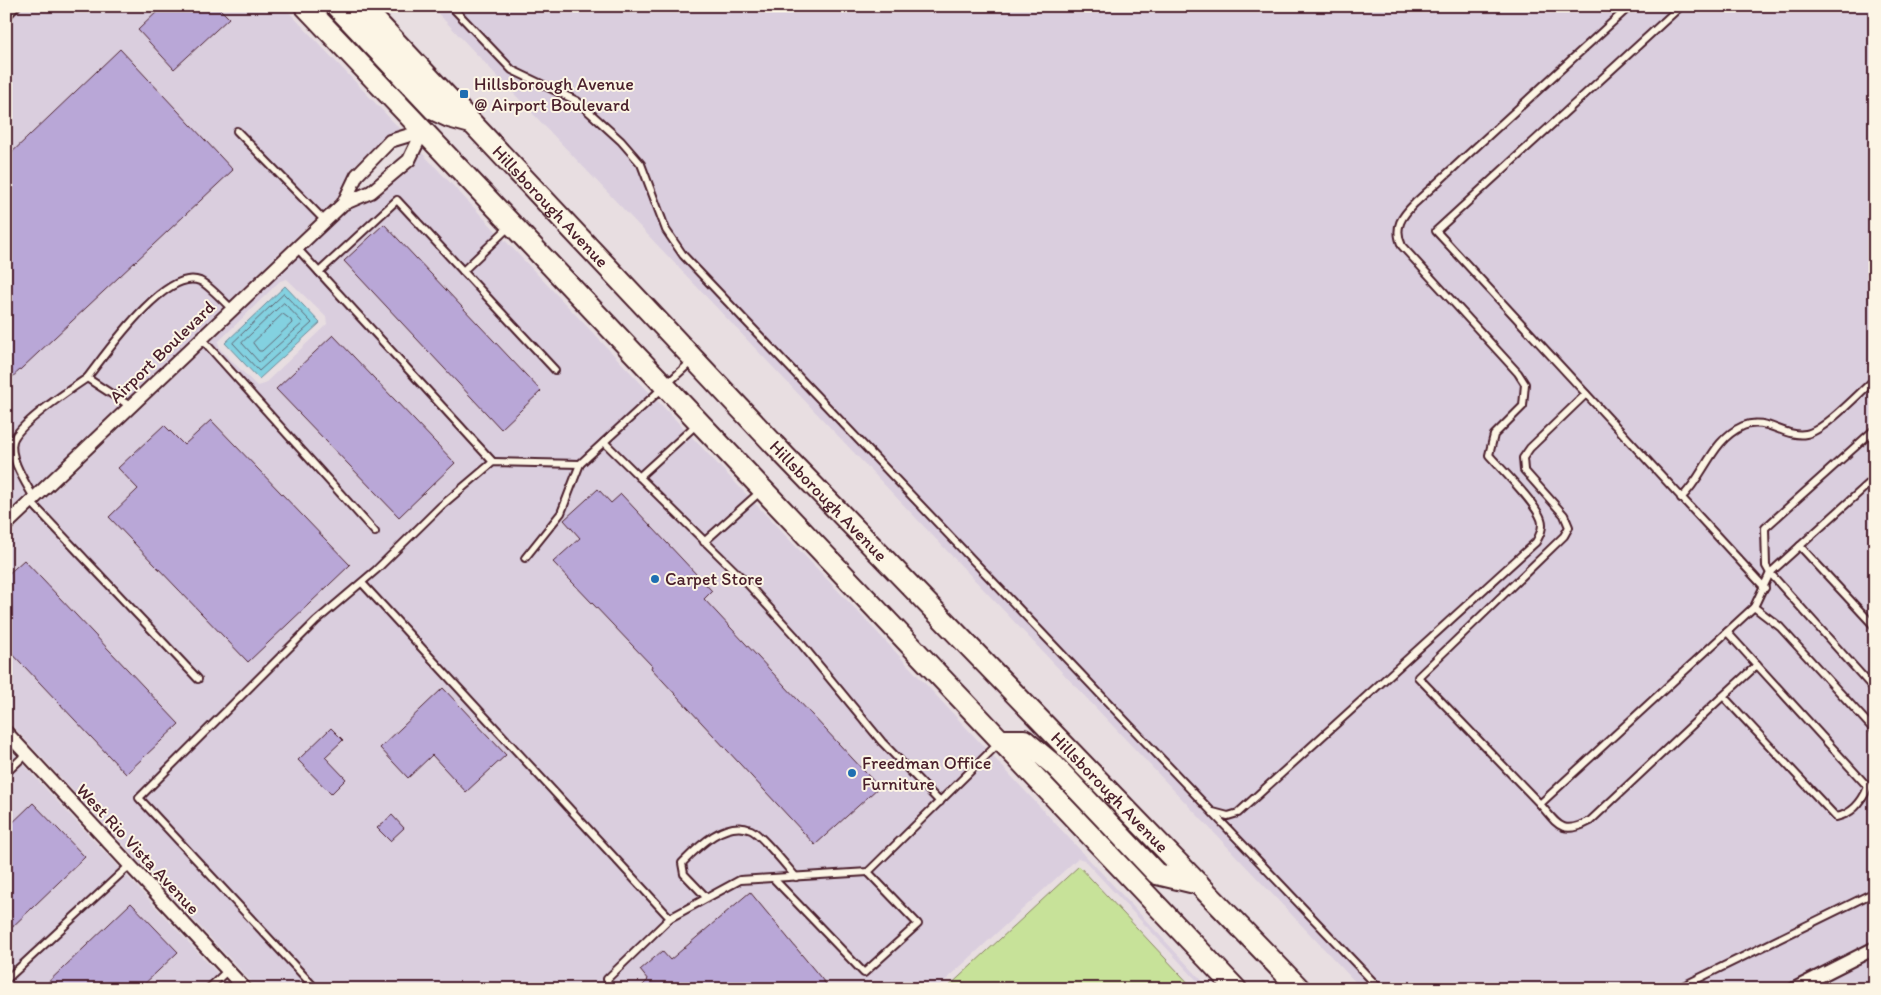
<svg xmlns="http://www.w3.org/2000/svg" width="1881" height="995" viewBox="0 0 1881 995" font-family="Itim,sans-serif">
  <rect width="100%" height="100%" fill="#e8dee1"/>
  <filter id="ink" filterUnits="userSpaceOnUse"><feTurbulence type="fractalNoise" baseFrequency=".02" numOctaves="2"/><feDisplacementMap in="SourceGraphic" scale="10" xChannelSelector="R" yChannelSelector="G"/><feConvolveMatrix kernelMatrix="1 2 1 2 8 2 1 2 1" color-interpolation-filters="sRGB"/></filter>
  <g filter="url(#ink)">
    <!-- built -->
    <g fill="#dacede" fill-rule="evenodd">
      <polygon points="6,6 283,6 400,129 384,136 351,169 336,199 6,514"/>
      <polygon points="431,6 1875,6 1875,989 1362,989"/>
      <path d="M422 153 862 616 1210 989H1205L1084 860 1078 858 936 989H258L6 719V537L347 211 376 198 414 167ZM287 279 326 317 327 324 264 384 257 386 220 349 218 342 280 281Z"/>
      <polygon points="6,746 232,989 6,989"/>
    </g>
    <!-- green -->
    <polygon fill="#c7e299" stroke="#888062" points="1079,866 1194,989 946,989"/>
    <!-- water -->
    <polygon fill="#83d1e0" stroke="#6c8a98" points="285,286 320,323 259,379 225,343"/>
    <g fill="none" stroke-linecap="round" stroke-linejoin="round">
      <!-- shore -->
      <g stroke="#616673" stroke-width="1">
        <polygon points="284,294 312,323 259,371 233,343"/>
        <polygon points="284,303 303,323 259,362 242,343"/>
        <polygon points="283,314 291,320 292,323 262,351 259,351 253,343"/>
      </g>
    </g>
    <!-- building -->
    <g fill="#b9a7d7" stroke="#4a1f2b">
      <polygon points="163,6 217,6 229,18 174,69 138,30"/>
      <polygon points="120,49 233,170 6,383 6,158"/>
      <polygon points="384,224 541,391 501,429 344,261"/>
      <polygon points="333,335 455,463 399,517 276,389"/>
      <polygon points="211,420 350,565 248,662 109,517 138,489 118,468 164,425 184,445"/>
      <polygon points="598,489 611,503 621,494 712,591 704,599 879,787 815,845 651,668 652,666 553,562 580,538 564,520"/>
      <polygon points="24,560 179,724 126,774 6,647 6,576"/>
      <polygon points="443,688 506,755 466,792 432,755 408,778 380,748"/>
      <polygon points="331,728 343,740 325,757 346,779 331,794 298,760"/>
      <polygon points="33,803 85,857 6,933 6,829"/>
      <polygon points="392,815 404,828 390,841 377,828"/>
      <polygon points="750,892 830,989 639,989 648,980 640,970 662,951 670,960"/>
      <polygon points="131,903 178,952 139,989 41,989"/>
    </g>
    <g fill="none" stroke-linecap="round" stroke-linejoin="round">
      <defs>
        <g id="service">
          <polyline points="451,6 512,70 577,101 621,141 641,164 666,230 683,255 1380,989"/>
          <polyline points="1681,6 1436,231 1765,588"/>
          <polyline points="6,17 17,6"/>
          <polyline points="237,131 325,221"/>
          <polyline points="296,247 493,462"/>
          <polyline points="463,271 555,370"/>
          <polyline points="319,272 397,200 463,271 511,225"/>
          <polyline points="201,338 375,532"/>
          <path d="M87 378C105 355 165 267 200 281 209 285 224 302 232 309"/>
          <polyline points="1586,394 1530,448 1523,458 1524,470 1564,515 1569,527 1564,536 1418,677 1540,804 1754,607 1770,573 1875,478"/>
          <polyline points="1875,429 1765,528 1766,566 1770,573 1875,690"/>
          <polyline points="604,442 745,581 794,635 882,742 940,802"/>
          <polyline points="639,477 697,424"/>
          <path d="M34 498C27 485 8 457 13 441 18 424 71 389 87 378L130 406"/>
          <path d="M1681 498C1705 476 1711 440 1743 426 1766 416 1784 438 1806 434 1824 431 1860 392 1875 379"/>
          <polyline points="31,502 198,679"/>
          <polyline points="704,542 761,491"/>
          <polyline points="1800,546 1875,627"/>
          <polyline points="525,558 561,513 580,464"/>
          <polyline points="362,583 670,918 607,979 609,989"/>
          <polyline points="1754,607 1780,627 1875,731"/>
          <polyline points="1727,632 1757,665"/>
          <polyline points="6,773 26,754"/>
          <path d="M1540 804C1558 825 1562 836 1590 821L1723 696 1836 817C1852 814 1862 802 1868 787L1757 665 1723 696"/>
          <path d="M1213 812 1228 816 1238 813 1536 542C1540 535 1544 527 1541 519 1535 502 1502 470 1489 455L1494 435 1523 406 1525 384 1518 373 1402 246C1393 227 1402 216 1415 203L1630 6"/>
          <polyline points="774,879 864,973 918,924 868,872"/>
          <path d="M706 897 684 874 682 863C698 847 725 819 751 830 761 834 787 867 796 877"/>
          <polyline points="670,918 740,880 868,872 1000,742"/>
          <polyline points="6,980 130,865"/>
          <polyline points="208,989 228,970"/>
          <polyline points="316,989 139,798 316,621 376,570 441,506 493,462 580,464 693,360"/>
          <polyline points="1677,989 1875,892"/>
        </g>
        <g id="minor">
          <polyline points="6,525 343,204 371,192 409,160 423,131 390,141 357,175 343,204"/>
          <polyline points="6,732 245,989"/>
          <polyline points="1794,989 1875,948"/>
        </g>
        <g id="primary">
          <polyline points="305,6 1236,989"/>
          <polyline points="336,6 434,110 449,117 471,123"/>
          <path id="s1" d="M362 6 785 456 1300 989"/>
          <polyline points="1001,740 1024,740 1055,766 1157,874 1199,884"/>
        </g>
      </defs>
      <!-- service casing -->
      <use href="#service" stroke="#4a1f2b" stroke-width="10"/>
      <!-- minor casing -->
      <use href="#minor" stroke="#4a1f2b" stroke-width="16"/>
      <!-- primary casing -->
      <use href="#primary" stroke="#4a1f2b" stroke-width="24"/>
      <!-- service -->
      <use href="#service" stroke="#fcf5e5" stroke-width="6"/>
      <!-- minor -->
      <use href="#minor" stroke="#fcf5e5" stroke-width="12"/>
      <!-- primary -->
      <use href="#primary" stroke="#fcf5e5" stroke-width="20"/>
    </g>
  </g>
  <!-- markers -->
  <g fill="#1f6fb2" stroke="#fcf5e5" stroke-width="2">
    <rect x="459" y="89" width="10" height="10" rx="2.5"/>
    <circle cx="655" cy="579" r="5"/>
    <circle cx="852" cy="773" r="5"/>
  </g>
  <g text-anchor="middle" stroke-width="4" stroke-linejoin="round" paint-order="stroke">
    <!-- poi labels -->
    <g font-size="18" fill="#4a1f2b" stroke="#fcf5e5" text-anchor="start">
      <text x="474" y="90">Hillsborough Avenue<tspan x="474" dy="21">@ Airport Boulevard</tspan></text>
      <text x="665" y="585">Carpet Store</text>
      <text x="862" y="769">Freedman Office<tspan x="862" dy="21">Furniture</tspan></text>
    </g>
    <!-- street labels -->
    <g font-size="18" fill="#4a1f2b" stroke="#fcf5e5">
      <text dy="6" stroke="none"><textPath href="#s1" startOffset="275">Hillsborough Avenue</textPath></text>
      <text transform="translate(162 352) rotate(-44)" y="6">Airport Boulevard</text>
      <text dy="6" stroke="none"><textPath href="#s1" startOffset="680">Hillsborough Avenue</textPath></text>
      <text dy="6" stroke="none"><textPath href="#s1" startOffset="1085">Hillsborough Avenue</textPath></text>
      <text transform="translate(138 849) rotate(47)" y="6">West Rio Vista Avenue</text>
    </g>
  </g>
  <!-- margin -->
  <rect width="1881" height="995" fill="none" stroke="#fcf5e5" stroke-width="25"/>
  <rect x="12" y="12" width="1856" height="970" fill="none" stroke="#4a1f2b" stroke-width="2" filter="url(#ink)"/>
</svg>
